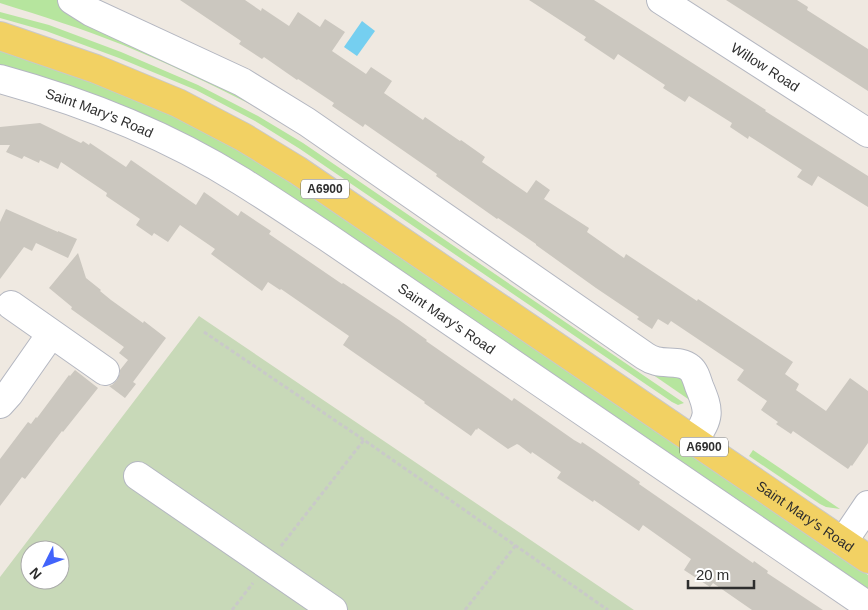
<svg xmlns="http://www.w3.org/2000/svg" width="868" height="610" viewBox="0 0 868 610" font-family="Arial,sans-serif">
  <rect width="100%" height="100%" fill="#efe9e1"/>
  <!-- green -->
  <g fill="#b6e59e">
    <path d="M0 0H57L254 99 252 105C210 84 167 63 123 45 83 29 42 16 0 3Z"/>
    <polygon points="0,12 49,25 121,52 198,85 258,116 303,143 684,403 678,405 672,402 300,149 255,121 196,90 119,58 46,31 0,18"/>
    <polygon points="0,51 16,55 95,83 186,120 262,162 868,575 868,595 359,247 0,70"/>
    <polygon points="559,310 683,374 691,401"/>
    <polygon points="753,450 840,509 826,507 820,504 749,456"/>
  </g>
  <!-- cemetery -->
  <path fill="#c8d9b8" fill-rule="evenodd" d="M199 316 634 610H0V577ZM30 550H60V580H30Z"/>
  <!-- water -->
  <polygon fill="#75cff0" points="362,21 375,31 357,56 344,47"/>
  <!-- building -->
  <g fill="#cbc7bf">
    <polygon points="180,0 245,0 261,11 262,8 289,26 298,12 320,27 325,19 345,32 332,51 366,74 371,67 392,81 384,93 423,120 425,117 460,141 461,140 485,157 482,162 527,193 536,180 550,190 544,199 589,228 587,232 624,258 626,254 697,301 698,299 793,362 785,374 799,384 796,390 826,411 850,378 868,391 868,443 852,466 851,465 848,469 793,431 791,434 776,424 778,422 761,410 767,401 737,380 744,370 671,321 668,325 658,319 652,329 637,319 639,317 596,288 536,245 536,244 498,218 497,219 436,176 437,174 365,124 363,127 332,106 334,103 298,79 297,80 264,57 262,59 239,44 241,41"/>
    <polygon points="529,0 594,0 766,110 765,111 868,176 868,207 818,176 812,186 797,177 802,170 749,136 748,139 730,127 732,123 689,96 685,102 663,88 665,85 618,54 614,60 584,40 586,37"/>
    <polygon points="726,0 797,0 808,7 807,10 868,49 868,91"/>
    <polygon points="40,123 81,143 83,141 89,145 90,143 126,167 131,160 196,205 204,192 238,216 241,211 271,231 269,234 342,284 343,283 399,320 427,340 426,341 512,401 514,398 574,440 581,444 582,442 594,450 640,482 639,484 753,563 754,561 768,571 767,573 823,610 752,610 713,583 710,587 684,570 691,559 643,525 639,531 594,500 593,502 557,478 561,472 532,452 531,454 519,445 517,444 508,449 478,428 477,430 476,429 471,436 424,403 425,402 343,345 349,336 281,289 280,290 268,282 262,291 211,254 215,249 180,225 168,242 154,233 152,236 136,225 140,219 106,196 107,193 61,162 58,169 40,160 39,163 24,156 22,159 6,152 10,145 0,145 0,127"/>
    <polygon points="6,209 58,232 58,231 77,239 68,258 36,243 32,251 24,247 0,279 0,222"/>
    <polygon points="78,253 86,278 101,290 100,291 111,300 143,323 144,321 166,338 133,382 136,384 125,398 109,386 112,385 117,380 120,373 120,370 128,360 119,353 124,347 71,309 72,307 49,288"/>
    <polygon points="75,370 98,388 63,432 62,431 25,479 22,477 0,506 0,459 28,422 31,424 36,417 37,418 69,375 70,376"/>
  </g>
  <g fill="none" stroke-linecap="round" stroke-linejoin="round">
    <defs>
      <g id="minor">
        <path d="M72 0 91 12 242 82 307 122 645 356C648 358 652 360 656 361 667 364 681 360 690 368 695 372 697 380 699 386 710 412 710 417 694 440"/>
        <path id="s1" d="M661 0 868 133"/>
        <path id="s2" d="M0 79C84 102 167 135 241 181 270 199 298 218 327 237L868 606"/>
        <polyline points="11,305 105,371"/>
        <polyline points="0,404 9,394 51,334"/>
        <polyline points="138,476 333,610"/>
        <polyline points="843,542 868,505"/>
      </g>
      <g id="major">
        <path id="s3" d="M0 36 96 69 178 103 243 137 297 170 868 559"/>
      </g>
    </defs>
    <!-- minor casing -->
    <use href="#minor" stroke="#b4b7c1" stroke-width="30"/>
    <!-- major casing -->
    <use href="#major" stroke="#c9c9c9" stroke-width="30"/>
    <!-- path -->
    <g stroke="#c9c9c9" stroke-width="3" stroke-dasharray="4 2.5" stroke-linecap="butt">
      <polyline points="204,332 364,440 608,610"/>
      <polyline points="281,546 364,440"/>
      <polyline points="232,610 253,583"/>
      <polyline points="465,610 516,545"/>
    </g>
    <!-- minor -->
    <use href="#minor" stroke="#fff" stroke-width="28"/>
    <!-- major -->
    <use href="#major" stroke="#f2d163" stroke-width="28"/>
  </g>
  <g text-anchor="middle" stroke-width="4" stroke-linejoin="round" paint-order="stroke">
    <!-- shield labels -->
    <g fill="#fff" stroke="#6d6d6d" stroke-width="1">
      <rect x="301" y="179.5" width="48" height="19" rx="4"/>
      <rect x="680" y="437.5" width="48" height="19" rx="4"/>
    </g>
    <g font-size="12" font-weight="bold" fill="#2e2e2e">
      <text x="325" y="193">A6900</text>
      <text x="704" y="451">A6900</text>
    </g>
    <!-- street labels -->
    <g font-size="14" fill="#2e2e2e" stroke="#fff">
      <text dy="5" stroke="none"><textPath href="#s1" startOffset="124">Willow Road</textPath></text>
      <text dy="5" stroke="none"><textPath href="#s2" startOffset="105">Saint Mary's Road</textPath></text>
      <text dy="5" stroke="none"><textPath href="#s2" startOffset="510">Saint Mary's Road</textPath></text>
      <text dy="5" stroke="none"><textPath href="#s3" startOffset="942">Saint Mary's Road</textPath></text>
    </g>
  </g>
  <!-- north arrow -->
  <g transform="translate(45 565) rotate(228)"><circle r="24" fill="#ffffff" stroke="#ababab"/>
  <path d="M0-4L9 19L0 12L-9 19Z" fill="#4264fb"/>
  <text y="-8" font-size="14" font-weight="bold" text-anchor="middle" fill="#2e2e2e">N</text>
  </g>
  <!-- scale -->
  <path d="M688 580v8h66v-8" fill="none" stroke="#2e2e2e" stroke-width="2.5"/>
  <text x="696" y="580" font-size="15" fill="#2e2e2e" stroke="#ffffff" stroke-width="4" paint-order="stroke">20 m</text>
</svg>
